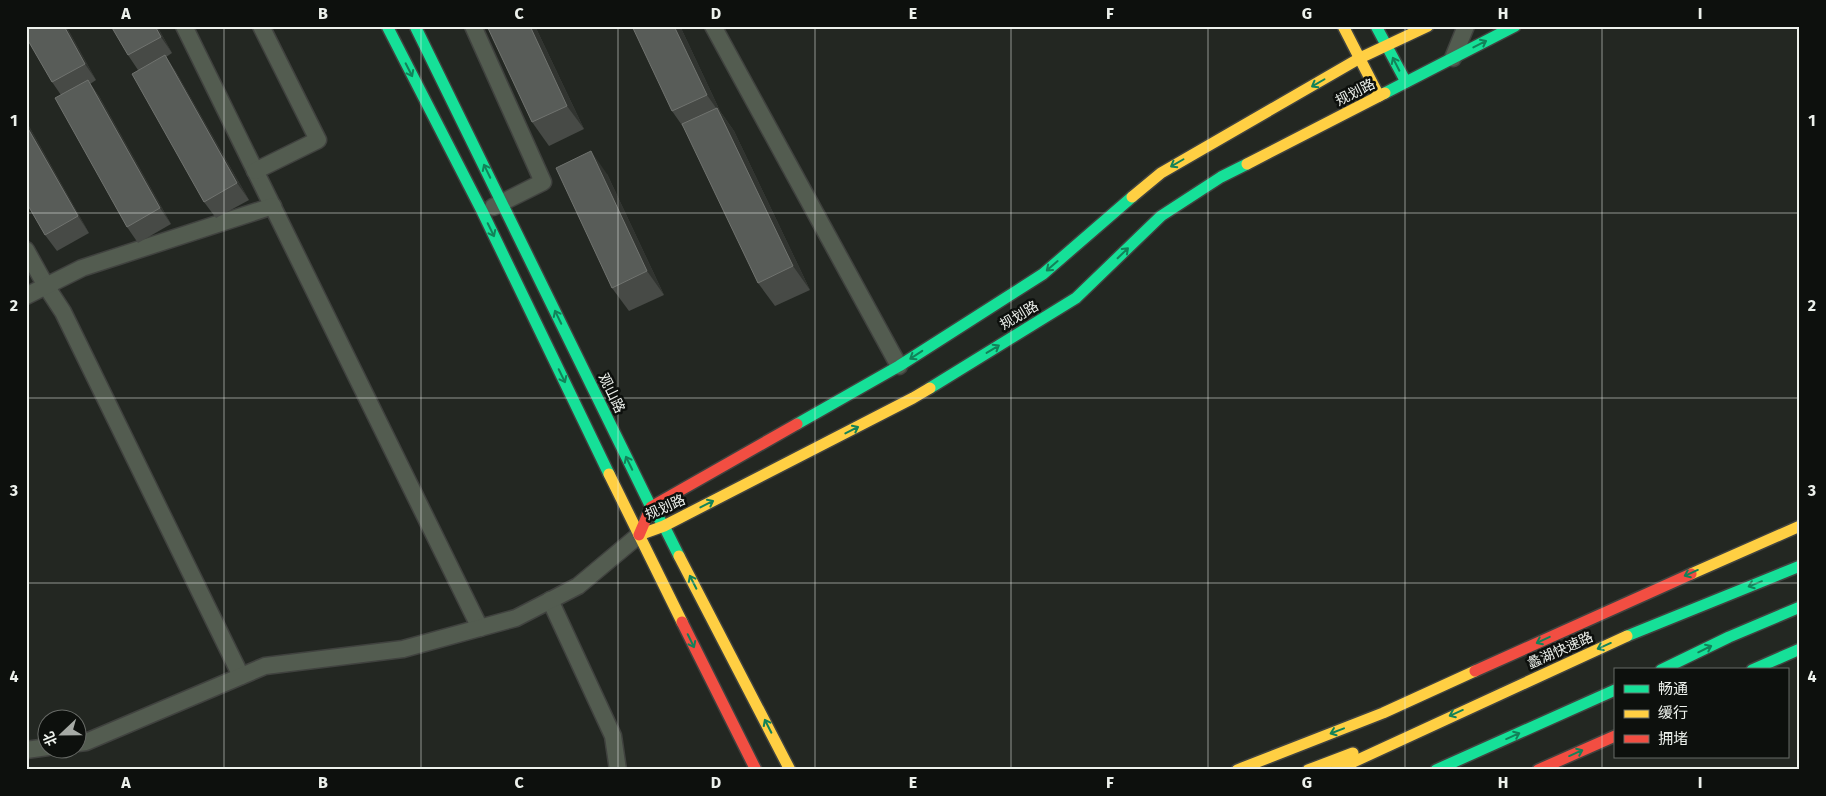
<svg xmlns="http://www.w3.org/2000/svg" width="1826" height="796" viewBox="0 0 1826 796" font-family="'Fira Sans','Noto Sans SC',sans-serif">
  <rect width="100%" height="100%" fill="#232722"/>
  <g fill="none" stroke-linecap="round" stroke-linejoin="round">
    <defs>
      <g id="street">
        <polyline points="184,26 480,628"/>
        <polyline points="473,26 543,182 493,207"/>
        <polyline points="713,26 899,366"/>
        <polyline points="1453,58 1466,26"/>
        <polyline points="255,171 318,140 261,26"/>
        <polyline points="26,250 46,286 63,312 241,676"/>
        <polyline points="26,296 82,268 273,206"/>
        <polyline points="550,600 613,736 618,770"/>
        <polyline points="78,743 86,742 265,666 403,649 516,618 578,586 639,535"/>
        <polyline points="26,750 48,747"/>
      </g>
      <g id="fast">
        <polyline points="387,26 482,211 609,474"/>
        <polyline points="415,26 651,507 664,526 679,556"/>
        <polyline points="1376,26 1406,82"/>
        <polyline points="1385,93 1515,26"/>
        <polyline points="930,388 1076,298 1161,216 1221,177 1247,164"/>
        <polyline points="797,424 899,366 1043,274 1132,197"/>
        <polyline points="1627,636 1800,566"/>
        <polyline points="1661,670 1729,637 1800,607"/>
        <polyline points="1752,670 1800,649"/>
        <polyline points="1436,770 1615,690"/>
      </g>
      <g id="slow">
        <polyline points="1343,26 1379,96"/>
        <polyline points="1247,164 1385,93"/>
        <polyline points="1132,197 1161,173 1360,58 1428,26"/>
        <polyline points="609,474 682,622"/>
        <polyline points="639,535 664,526 913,398 930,388"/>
        <polyline points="679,556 790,770"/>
        <polyline points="1691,574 1800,526"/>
        <polyline points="1237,770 1383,713 1475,671"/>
        <polyline points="1308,770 1353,753"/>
        <polyline points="1336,770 1627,636"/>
      </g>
      <g id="jam">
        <polyline points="639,535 651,507 797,424"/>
        <polyline points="682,622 756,770"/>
        <polyline points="1475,671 1691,574"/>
        <polyline points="1538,770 1615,736"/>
      </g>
    </defs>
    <!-- street casing -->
    <use href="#street" stroke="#40423f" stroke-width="19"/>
    <!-- fast casing -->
    <use href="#fast" stroke="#40423f" stroke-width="14"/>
    <!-- slow casing -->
    <use href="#slow" stroke="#40423f" stroke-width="14"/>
    <!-- jam casing -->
    <use href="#jam" stroke="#40423f" stroke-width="14"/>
    <!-- street -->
    <use href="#street" stroke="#535c50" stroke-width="16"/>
    <!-- fast -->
    <use href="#fast" stroke="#16e098" stroke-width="11"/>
    <!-- slow -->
    <use href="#slow" stroke="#ffcf43" stroke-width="11"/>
    <!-- jam -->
    <use href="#jam" stroke="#f24e42" stroke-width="11"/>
  </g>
  <!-- wall -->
  <g fill="#474a46">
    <polygon points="26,26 66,26 96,80 90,84 99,96 171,224 138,243 127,227 61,95 52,82"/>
    <polygon points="157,26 172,53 166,57 176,72 249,200 216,218 204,202 138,70 128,55"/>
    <polygon points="487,26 535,26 584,129 549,146 532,122"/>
    <polygon points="680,26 720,111 734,131 810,290 775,306 758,283 686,131 672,111"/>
    <polygon points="26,121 89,233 57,251 45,235"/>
    <polygon points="607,174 664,295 629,311 612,288"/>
  </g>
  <!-- shaded-wall -->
  <g fill="#313430">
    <polygon points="64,26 66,26 96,80 85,64"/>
    <polygon points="155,26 157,26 172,53 161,37"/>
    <polygon points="530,26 535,26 584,129 567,106"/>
    <polygon points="674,26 680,26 720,111 734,131 810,290 793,266 721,115 707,95"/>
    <polygon points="165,55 176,72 249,200 237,183"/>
    <polygon points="88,80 99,96 171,224 160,208"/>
    <polygon points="26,121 89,233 78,216 26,125"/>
    <polygon points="591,151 607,174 664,295 647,271"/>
  </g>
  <!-- building -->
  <g fill="#585c58" stroke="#70736f">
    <polygon points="26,26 64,26 85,64 52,82 26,37"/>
    <polygon points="111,26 155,26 161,37 128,55"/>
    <polygon points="487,26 530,26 567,106 532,122"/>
    <polygon points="632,26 674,26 707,95 672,111"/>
    <polygon points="165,55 237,183 204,202 132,74"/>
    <polygon points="88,80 160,208 127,227 55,98"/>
    <polygon points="717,108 793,266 758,283 682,124"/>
    <polygon points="26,125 78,216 45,235 26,202"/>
    <polygon points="591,151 647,271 612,288 556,168"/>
  </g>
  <!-- one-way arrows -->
  <defs><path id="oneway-shaft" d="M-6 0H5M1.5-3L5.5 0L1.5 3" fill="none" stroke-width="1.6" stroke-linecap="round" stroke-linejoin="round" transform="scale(1.25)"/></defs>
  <g stroke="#128259">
    <use href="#oneway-shaft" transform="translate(1480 44) rotate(-27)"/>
    <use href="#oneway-shaft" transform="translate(1396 64) rotate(-117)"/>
    <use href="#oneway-shaft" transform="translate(409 70) rotate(63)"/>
    <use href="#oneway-shaft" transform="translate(1318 83) rotate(150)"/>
    <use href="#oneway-shaft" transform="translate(1177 163) rotate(150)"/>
    <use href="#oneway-shaft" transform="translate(487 171) rotate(-116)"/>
    <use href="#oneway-shaft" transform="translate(491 230) rotate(64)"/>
    <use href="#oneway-shaft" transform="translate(1123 253) rotate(-44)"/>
    <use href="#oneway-shaft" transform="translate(1052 266) rotate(139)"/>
    <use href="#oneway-shaft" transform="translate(558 317) rotate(-116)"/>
    <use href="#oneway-shaft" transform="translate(993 349) rotate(-31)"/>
    <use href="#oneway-shaft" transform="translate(916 355) rotate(147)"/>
    <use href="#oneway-shaft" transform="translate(562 376) rotate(64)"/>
    <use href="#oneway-shaft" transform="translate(852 430) rotate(-27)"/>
    <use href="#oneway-shaft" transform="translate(629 463) rotate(-116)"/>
    <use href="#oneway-shaft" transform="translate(707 504) rotate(-27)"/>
    <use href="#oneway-shaft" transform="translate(1691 573) rotate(156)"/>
    <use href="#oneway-shaft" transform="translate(693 582) rotate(-117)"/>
    <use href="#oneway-shaft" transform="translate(1755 584) rotate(158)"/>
    <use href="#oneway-shaft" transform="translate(1543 640) rotate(155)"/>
    <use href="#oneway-shaft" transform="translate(691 641) rotate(64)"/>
    <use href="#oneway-shaft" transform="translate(1604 646) rotate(156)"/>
    <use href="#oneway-shaft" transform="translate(1705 649) rotate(-26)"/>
    <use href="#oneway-shaft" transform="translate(1456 713) rotate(156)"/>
    <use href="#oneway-shaft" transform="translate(768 726) rotate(-117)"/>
    <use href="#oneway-shaft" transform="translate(1337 731) rotate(159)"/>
    <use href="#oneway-shaft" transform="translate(1513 736) rotate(-24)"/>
    <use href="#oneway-shaft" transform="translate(1576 753) rotate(-24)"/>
  </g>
  <!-- grid -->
  <path fill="none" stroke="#edf1ec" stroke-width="1" stroke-opacity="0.55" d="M224 26V770M421 26V770M618 26V770M815 26V770M1011 26V770M1208 26V770M1405 26V770M1602 26V770M26 213H1800M26 398H1800M26 583H1800"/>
  <g text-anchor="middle" stroke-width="5" stroke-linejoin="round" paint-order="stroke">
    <!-- street labels -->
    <g font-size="14" fill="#edf1ec" stroke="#0d100d">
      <text transform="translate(1355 92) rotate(-27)" y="5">规划路</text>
      <text transform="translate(1019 315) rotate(-31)" y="5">规划路</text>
      <text transform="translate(612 393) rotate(64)" y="5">观山路</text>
      <text transform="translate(665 507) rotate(-24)" y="5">规划路</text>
      <text transform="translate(1560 650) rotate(-24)" y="5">蠡湖快速路</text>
    </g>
  </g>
  <!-- border -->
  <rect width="1826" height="796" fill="none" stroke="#0d100d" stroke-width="55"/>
  <!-- legend -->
  <rect x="1614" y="668" width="175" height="90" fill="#0d100d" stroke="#676a66"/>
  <rect x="1624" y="685" width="25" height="8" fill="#16e098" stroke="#676a66"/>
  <text x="1658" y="694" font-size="15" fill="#edf1ec">畅通</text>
  <rect x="1624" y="710" width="25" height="8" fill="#ffcf43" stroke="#676a66"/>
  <text x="1658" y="718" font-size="15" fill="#edf1ec">缓行</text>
  <rect x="1624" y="735" width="25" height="8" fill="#f24e42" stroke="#676a66"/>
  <text x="1658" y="744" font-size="15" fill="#edf1ec">拥堵</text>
  <!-- north arrow -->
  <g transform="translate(62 734) rotate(248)"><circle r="24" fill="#0d100d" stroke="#676a66"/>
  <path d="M0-4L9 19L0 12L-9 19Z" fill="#a6aaa5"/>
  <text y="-8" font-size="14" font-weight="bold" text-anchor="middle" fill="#edf1ec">北</text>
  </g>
  <rect x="28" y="28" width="1770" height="740" fill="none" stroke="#edf1ec" stroke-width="2"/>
  <g font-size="16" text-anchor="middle" font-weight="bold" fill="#edf1ec">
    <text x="126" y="19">A</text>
    <text x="323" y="19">B</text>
    <text x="519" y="19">C</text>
    <text x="716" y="19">D</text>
    <text x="913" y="19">E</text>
    <text x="1110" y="19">F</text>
    <text x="1307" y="19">G</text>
    <text x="1503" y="19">H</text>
    <text x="1700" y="19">I</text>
    <text x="14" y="126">1</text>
    <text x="1812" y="126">1</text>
    <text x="14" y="311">2</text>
    <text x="1812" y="311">2</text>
    <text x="14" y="496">3</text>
    <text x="1812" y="496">3</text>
    <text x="14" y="682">4</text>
    <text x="1812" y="682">4</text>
    <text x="126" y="788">A</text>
    <text x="323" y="788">B</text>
    <text x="519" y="788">C</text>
    <text x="716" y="788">D</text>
    <text x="913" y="788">E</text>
    <text x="1110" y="788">F</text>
    <text x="1307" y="788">G</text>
    <text x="1503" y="788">H</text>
    <text x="1700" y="788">I</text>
  </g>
</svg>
